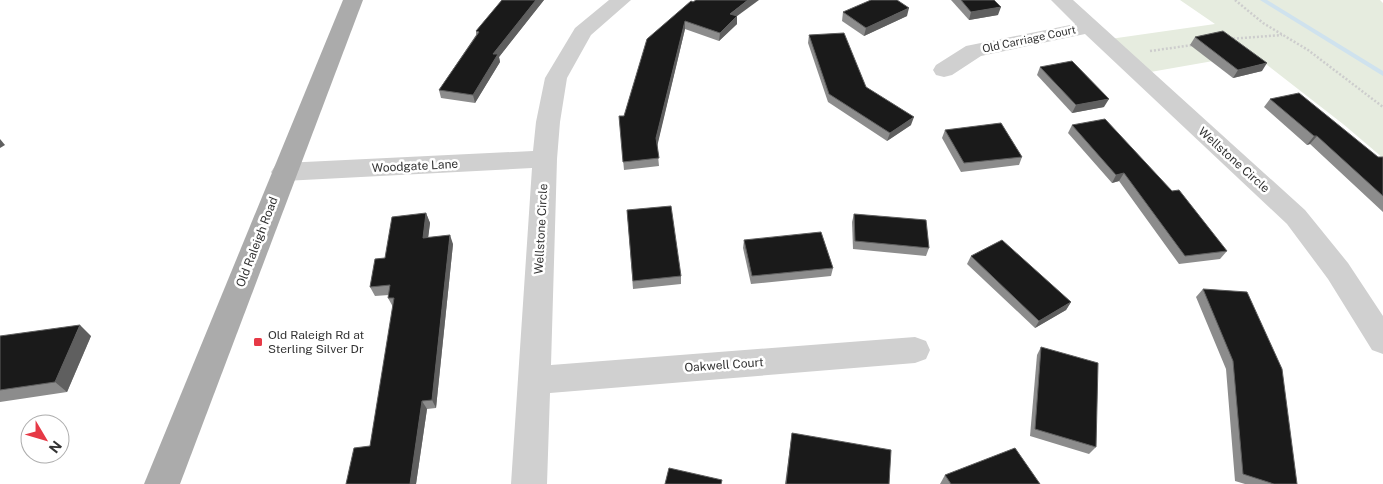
<svg xmlns="http://www.w3.org/2000/svg" width="1383" height="484" viewBox="0 0 1383 484" font-family="'Public Sans',sans-serif">
  <rect width="100%" height="100%" fill="#fff"/>
  <!-- green -->
  <polygon fill="#e6ecdf" points="1180,0 1380,0 1383,3 1383,158 1343,124 1253,54 1139,74 1103,40 1215,24"/>
  <g fill="none" stroke-linecap="round" stroke-linejoin="round">
    <!-- stream -->
    <polygon fill="#cfe2ee" fill-rule="evenodd" points="1260,0 1267,0 1383,71 1383,76"/>
    <!-- path -->
    <g stroke="#cdcdcd" stroke-width="2.5" stroke-dasharray="2 2" stroke-linecap="butt">
      <polyline points="1235,0 1263,23 1308,50 1383,107"/>
      <polyline points="1229,39 1282,35"/>
      <polyline points="1150,51 1193,45"/>
    </g>
    <!-- minor -->
    <g fill="#d0d0d0" fill-rule="evenodd">
      <polygon points="609,0 631,0 591,35 567,78 560,122 557,159 551,365 915,337 926,341 930,350 926,359 915,363 550,393 547,484 511,484 532,168 284,181 275,178 271,172 275,166 284,163 533,151 536,122 545,78 575,28"/>
      <polygon points="1051,0 1073,0 1305,210 1348,263 1383,316 1383,354 1372,350 1328,279 1287,224 1085,34 981,56 952,75 944,77 936,75 933,70 936,65 966,46 1075,24"/>
    </g>
    <!-- major -->
    <polygon fill="#ababab" fill-rule="evenodd" points="343,0 363,0 180,484 144,484"/>
  </g>
  <!-- wall -->
  <g fill="#8c8c8c">
    <polygon points="502,0 544,0 499,57 500,62 475,103 441,98 439,90 476,35 476,31"/>
    <polygon points="951,0 994,0 998,15 969,20"/>
    <polygon points="691,1 737,16 737,24 719,41 685,29 657,145 659,166 624,170 619,116 624,116"/>
    <polygon points="843,12 907,16 864,36 842,21"/>
    <polygon points="809,35 866,87 911,125 887,141 828,102 808,43"/>
    <polygon points="1195,37 1262,71 1233,78 1190,45"/>
    <polygon points="1040,67 1104,107 1072,113 1037,75"/>
    <polygon points="1270,99 1378,157 1383,157 1383,212 1310,144 1307,145 1264,107"/>
    <polygon points="1072,125 1227,251 1220,259 1179,264 1119,181 1112,183 1068,133"/>
    <polygon points="945,130 1022,157 1019,165 961,172 942,138"/>
    <polygon points="627,210 681,276 681,284 633,289"/>
    <polygon points="426,213 430,223 428,237 453,244 436,408 427,409 416,484 346,484 370,446 393,307 388,298 389,295 375,296 370,287"/>
    <polygon points="854,214 929,248 926,256 853,249 852,222"/>
    <polygon points="744,240 833,268 831,276 751,284 743,248"/>
    <polygon points="971,256 1071,302 1066,310 1035,328 967,264"/>
    <polygon points="1203,289 1297,484 1245,484 1235,481 1226,369 1196,297"/>
    <polygon points="0,336 91,336 67,392 0,402"/>
    <polygon points="1041,347 1096,447 1089,454 1030,436 1037,355"/>
    <polygon points="792,433 889,484 785,484"/>
    <polygon points="945,475 1040,484 940,484"/>
  </g>
  <!-- shaded-wall -->
  <g fill="#5f5f5f">
    <polygon points="536,0 544,0 499,57 500,62 475,103 473,95 493,54"/>
    <polygon points="748,0 759,0 729,22 730,14"/>
    <polygon points="1001,7 998,15 969,20 971,12"/>
    <polygon points="909,8 907,16 864,36 866,28"/>
    <polygon points="737,16 737,24 719,41 720,33"/>
    <polygon points="685,21 685,29 657,147 656,138"/>
    <polygon points="1267,63 1262,71 1233,78 1238,70"/>
    <polygon points="1109,99 1104,107 1072,113 1076,105"/>
    <polygon points="914,117 911,125 887,141 890,133"/>
    <polygon points="1314,136 1317,136 1310,144 1307,145"/>
    <polygon points="0,139 5,145 0,148"/>
    <polygon points="1124,173 1119,181 1112,183 1116,175"/>
    <polygon points="426,213 430,223 427,247 423,238"/>
    <polygon points="450,235 453,244 436,408 432,400"/>
    <polygon points="1071,302 1066,310 1035,328 1039,321"/>
    <polygon points="80,325 91,336 67,392 55,382"/>
    <polygon points="422,401 427,409 416,484 410,484"/>
  </g>
  <!-- building -->
  <g fill="#1a1a1a" stroke="#5f5f5f">
    <polygon points="502,0 536,0 493,54 498,54 473,95 439,90 479,32 476,31"/>
    <polygon points="696,0 748,0 730,14 737,16 720,33 685,21 656,138 659,158 623,162 619,116 624,116 647,39 691,1 693,2"/>
    <polygon points="871,0 897,0 909,8 866,28 843,12"/>
    <polygon points="961,0 994,0 1001,7 971,12"/>
    <polygon points="1223,31 1267,63 1238,70 1195,37"/>
    <polygon points="844,33 866,87 914,117 890,133 829,94 809,35"/>
    <polygon points="1072,61 1109,99 1076,105 1040,67"/>
    <polygon points="1299,93 1378,157 1383,157 1383,196 1317,136 1314,136 1270,99"/>
    <polygon points="1105,119 1172,191 1179,190 1227,251 1185,256 1124,173 1116,175 1072,125"/>
    <polygon points="1001,123 1022,157 964,163 945,130"/>
    <polygon points="671,206 681,276 633,281 627,210"/>
    <polygon points="426,213 423,238 450,235 432,400 422,401 410,484 346,484 354,448 370,446 394,298 388,298 390,285 370,287 375,259 385,258 392,217"/>
    <polygon points="854,214 926,220 929,248 855,241"/>
    <polygon points="821,232 833,268 752,276 744,240"/>
    <polygon points="1002,240 1071,302 1039,321 971,256"/>
    <polygon points="1203,289 1247,292 1282,369 1297,484 1274,484 1243,474 1233,361"/>
    <polygon points="80,325 55,382 0,390 0,336"/>
    <polygon points="1041,347 1098,363 1096,447 1035,429"/>
    <polygon points="792,433 891,450 889,484 786,484"/>
    <polygon points="1015,448 1040,484 951,484 945,475"/>
    <polygon points="669,468 722,480 721,484 665,484"/>
  </g>
  <!-- markers -->
  <rect fill="#e63946" stroke="#fff" stroke-width="2" x="253" y="337" width="10" height="10" rx="2.5"/>
  <g text-anchor="middle" stroke-width="5" stroke-linejoin="round" paint-order="stroke">
    <!-- far-street labels -->
    <g font-size="11" fill="#333" stroke="#fff">
      <text transform="translate(1029 39) rotate(-12)" y="4">Old Carriage Court</text>
    </g>
    <!-- street labels -->
    <g font-size="12" fill="#333" stroke="#fff">
      <text transform="translate(1234 160) rotate(42)" y="4">Wellstone Circle</text>
      <text transform="translate(415 166) rotate(-3)" y="4">Woodgate Lane</text>
      <text transform="translate(541 229) rotate(-87)" y="4">Wellstone Circle</text>
      <text transform="translate(257 242) rotate(-69)" y="4">Old Raleigh Road</text>
      <text transform="translate(724 365) rotate(-4)" y="4">Oakwell Court</text>
    </g>
    <!-- poi labels -->
    <g font-size="12" fill="#333" stroke="#fff" text-anchor="start">
      <text x="268" y="339">Old Raleigh Rd at<tspan x="268" dy="14">Sterling Silver Dr</tspan></text>
    </g>
  </g>
  <!-- north arrow -->
  <g transform="translate(45 439) rotate(128)"><circle r="24" fill="#ffffff" stroke="#adadad"/>
  <path d="M0-4L9 19L0 12L-9 19Z" fill="#e63946"/>
  <text y="-8" font-size="14" font-weight="bold" text-anchor="middle" fill="#333333">N</text>
  </g>
</svg>
